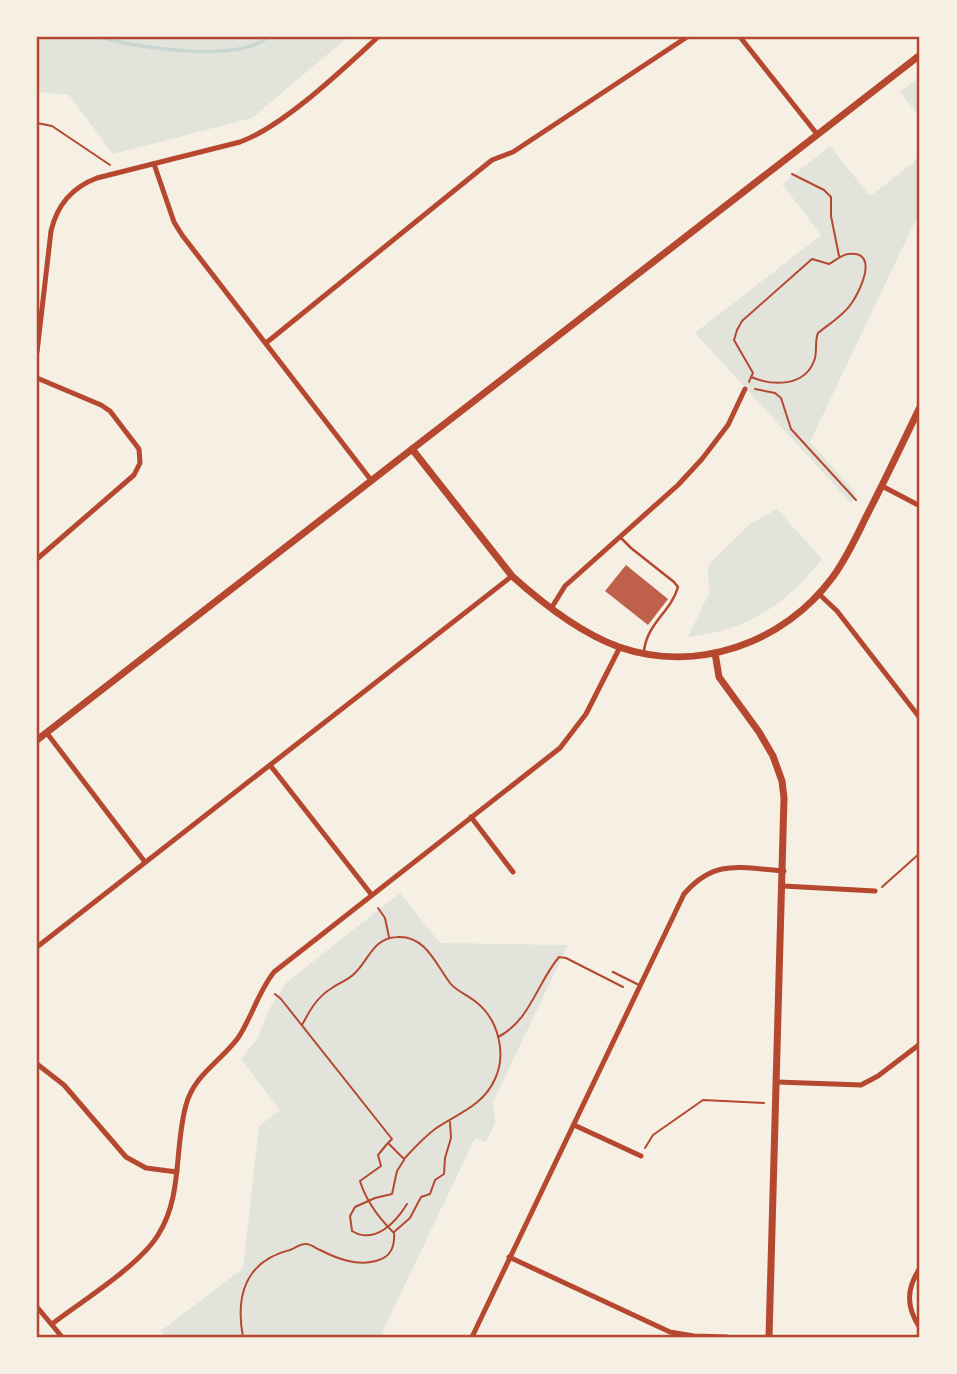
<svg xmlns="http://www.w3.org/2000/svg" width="957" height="1374" viewBox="0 0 957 1374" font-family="'DejaVu Sans',sans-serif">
  <rect width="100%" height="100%" fill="#f6efe4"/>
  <!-- green -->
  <g fill="#e2e4dc">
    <polygon points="37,37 348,37 252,118 113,154 69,95 37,92"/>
    <polygon points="920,76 920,117 900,92"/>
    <polygon points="830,146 870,196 914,162 920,150 920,211 810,442 856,493 851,503 695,333 821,235 782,184"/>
    <path d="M777 509 822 559C784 606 750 629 688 637L709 593 708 565 750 524Z"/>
    <polygon points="400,893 440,943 568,945 493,1102 495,1123 486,1142 475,1138 380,1337 166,1337 161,1331 243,1268 259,1126 280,1110 241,1059 257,1039 271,1006 287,982"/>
  </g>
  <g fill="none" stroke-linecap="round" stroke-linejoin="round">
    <!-- stream -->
    <path stroke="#c9d6d2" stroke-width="3.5" d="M100 37C137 48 237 63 268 37"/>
  </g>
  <!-- building -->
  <polygon fill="#bf614a" points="626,565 668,599 648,625 605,591"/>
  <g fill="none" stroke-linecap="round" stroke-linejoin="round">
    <!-- path -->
    <g stroke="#b5482f" stroke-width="2">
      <polyline points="37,123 52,126 110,165"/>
      <polyline points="792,174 824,190 831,197 831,216 839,256"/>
      <path d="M749 382 751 377C773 386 804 387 814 361 818 351 814 342 818 333 829 324 843 316 851 304 859 293 881 250 848 254 841 255 835 261 829 264L812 259 742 321 737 330 734 340 753 373 751 377"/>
      <polyline points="755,389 775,393 781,398 791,429 856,500"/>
      <polyline points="882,887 920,853"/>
      <polyline points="378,908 385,918 389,937"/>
      <path d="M275 994 281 999 392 1139 388 1143 404 1159C414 1148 423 1138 435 1129 457 1114 483 1106 495 1079 507 1053 498 1019 476 1002 468 995 456 991 450 983 436 965 426 935 397 937 373 938 369 960 354 974 348 980 339 983 332 988 317 997 310 1010 302 1025"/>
      <path d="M498 1037C530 1021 537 983 559 957L566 958 623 987"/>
      <path d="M387 1144 378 1155 381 1166 360 1181C366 1201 378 1217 393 1232"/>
      <polyline points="645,1148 653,1135 703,1100 764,1103"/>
      <path d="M404 1160 397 1171 392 1194 375 1198 355 1207 350 1216 352 1231C375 1245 396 1222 407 1204"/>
      <path d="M243 1337C235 1295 246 1261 290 1250 295 1248 300 1244 305 1244 310 1243 315 1248 320 1250 338 1259 356 1266 376 1261 391 1257 395 1247 394 1232L410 1218 421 1197 430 1194 435 1180 444 1174 445 1158 451 1138 450 1122"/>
    </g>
    <!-- service -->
    <g stroke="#b5482f" stroke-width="2.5">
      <path d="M620 537 631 548 674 582 678 587C671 612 647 623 644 651"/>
      <polyline points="613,972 639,985"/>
    </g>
    <!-- minor -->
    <g stroke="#b5482f" stroke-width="5">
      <polyline points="740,37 817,134"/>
      <polyline points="154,164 174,222 182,235 371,480"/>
      <polyline points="266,343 492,160 513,152 687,37"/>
      <path d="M37 352 51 231C57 205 73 187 97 178L240 142C284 126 343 69 378 37"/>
      <polyline points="37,378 101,405 110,411 139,449 140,463 134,475 37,559"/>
      <polyline points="882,486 920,506"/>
      <polyline points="819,594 837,611 920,718"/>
      <polyline points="552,607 565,586 678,485 702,459 728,425 745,389"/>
      <polyline points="46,732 145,862"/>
      <polyline points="270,765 371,894"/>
      <polyline points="471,817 513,872"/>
      <polyline points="783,886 875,891"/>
      <polyline points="37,947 512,576"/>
      <polyline points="37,1064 64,1085 126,1157 146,1168 177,1172"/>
      <polyline points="777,1082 861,1085 878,1076 920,1044"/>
      <polyline points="574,1125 641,1156"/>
      <polyline points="509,1257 670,1332 694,1336 727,1337"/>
      <path d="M920 1268C906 1289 906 1307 920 1328"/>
      <polyline points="37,1307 62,1337"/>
      <path d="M52 1324C82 1301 139 1266 158 1235 183 1196 174 1148 186 1105 194 1075 220 1062 238 1038 252 1017 258 992 274 972L560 748 586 714 620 647"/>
      <path d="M472 1337 684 894C715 858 741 868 784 871"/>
    </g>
    <!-- tertiary -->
    <g stroke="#b5482f" stroke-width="7">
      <path d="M412 449 512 576C542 603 580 633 619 647 697 674 784 643 832 578 847 558 857 535 868 513 886 478 903 442 920 407"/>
      <polyline points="715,653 719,677 759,732 773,756 782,781 784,798 769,1337"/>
      <polyline points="37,740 920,55"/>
    </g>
  </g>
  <!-- border -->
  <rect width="957" height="1374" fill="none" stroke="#f6efe4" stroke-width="77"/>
  <rect x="38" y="38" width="880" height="1298" fill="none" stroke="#b5482f" stroke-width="2.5"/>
</svg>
